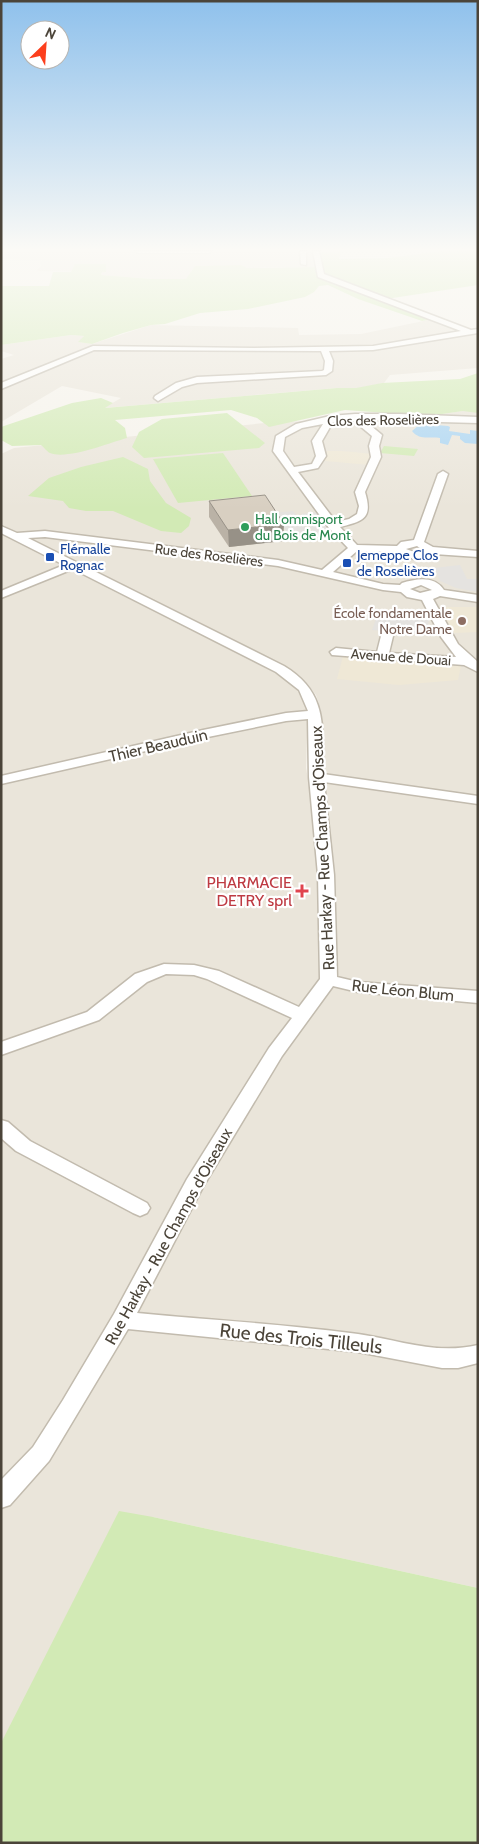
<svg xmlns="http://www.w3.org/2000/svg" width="479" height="1844" viewBox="0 0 479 1844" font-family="Cabin,sans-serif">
  <rect width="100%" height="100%" fill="#f6f3ec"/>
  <!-- residential -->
  <g fill="#eae5da">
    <polygon points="1,251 314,251 317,267 263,267 186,279 151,279 101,275 102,272 39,271 37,270 41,266 40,260 1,259"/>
    <polygon points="433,319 470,333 478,332 478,368 390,375 384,383 359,388 337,388 104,408 121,398 62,386 1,422 1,359 14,355 1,351 1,345 71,335 84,336 79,342 92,344 151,325 298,328 299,335 361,334"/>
    <polygon points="478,409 478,1588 153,1517 1,1743 1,532 281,674 299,689 308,706 306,768 315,818 323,811 321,710 316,695 307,684 290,670 260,654 1,525 1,454 14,448 275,422 409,418"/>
  </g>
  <!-- education -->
  <g fill="#efe8d6">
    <polygon points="327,451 342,451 373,454 369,465 325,461"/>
    <polygon points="447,607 478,607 478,632 454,633 440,610"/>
    <polygon points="343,656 401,661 461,666 458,680 399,685 337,679"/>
  </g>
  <!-- green -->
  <g fill="#d2eab5">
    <polygon points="341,251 339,259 389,258 441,251 478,251 478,285 386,299 325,276 321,272 320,252"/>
    <polygon points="75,264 106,264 106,272 102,272 101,275 151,279 186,279 195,266 241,265 247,268 317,267 316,275 318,276 433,319 422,321 358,299 328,285 319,286 314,292 305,297 248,309 200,313 165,324 151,325 123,333 92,344 78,342 84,336 71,335 1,345 1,286 49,286 53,272 71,272"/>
    <path d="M478 373V413L463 411 428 416 345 410 269 427 257 418 231 410 115 420 125 428 127 438C109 443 67 460 50 453 47 452 44 447 41 445L12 446 1 440V427L72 403 101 398 113 403 105 408 337 388H356L382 383 460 379Z"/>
    <polygon points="227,413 265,443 259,448 144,458 132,447 139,432 162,419"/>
    <polygon points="384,446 418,449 414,456 380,453"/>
    <polygon points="223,453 252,496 178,503 153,459"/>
    <polygon points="123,457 148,469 150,481 166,503 191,518 189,526 181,533 161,531 113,511 86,511 69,508 63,501 28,496 49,478 81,467"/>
    <polygon points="119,1511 153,1517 478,1588 478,1843 1,1843 1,1743"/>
  </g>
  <!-- parking -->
  <g fill="#e5e3e0">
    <polygon points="293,511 312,536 306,537 308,540 294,541 273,513"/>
    <polygon points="318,512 340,542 333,542 327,533 315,534 301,514"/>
    <polygon points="460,565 467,579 478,579 478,592 456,588 440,581 434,568"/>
    <polygon points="377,616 429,620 426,634 372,630"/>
  </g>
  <!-- water -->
  <path fill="#a9d4f2" d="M424 424 448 426 450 427 449 431 470 434V430L478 431V444L465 443 460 439V436L452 435 448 445 440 443V438C429 436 420 441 412 431L418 426Z"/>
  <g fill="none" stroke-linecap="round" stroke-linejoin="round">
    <defs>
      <g id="minor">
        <polygon points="135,251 212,251 209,253 138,253"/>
        <polygon points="300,251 306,251 306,265 301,264"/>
        <polygon points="313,251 319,251 324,274 471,330 478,329 478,333 373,350 329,351 333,361 332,371 326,375 197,383 182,387 158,401 154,398 155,396 176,383 197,377 322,371 324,370 325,361 321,351 94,350 1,389 1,383 93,346 254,348 373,346 461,331 318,277"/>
        <path d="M355 414H400L478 417V423L364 420 382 435 379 446 381 457 365 492C373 518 364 521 340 527L357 545 397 546 401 542 414 540 438 474 443 471 448 474 424 542 433 547 478 551V557L434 554 414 559 397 552 357 551 333 572 383 584 400 585 402 583C416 579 434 575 444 590L478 595V602L440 596 433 599 458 644 478 662V672L464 665 332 655 330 652 336 648 377 652 382 632 388 628 394 632 389 653 456 657 441 637 422 600 407 597 401 592 383 590 278 566 45 537 28 538 284 666C329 693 322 728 323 774L478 796V804L324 782 334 875 337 977 358 982 478 991V1003L358 992 333 986 282 1056 203 1187 137 1313C210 1320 285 1324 358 1334 400 1340 435 1355 478 1345V1363L458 1368H442L358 1352 128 1329 49 1461 10 1505 1 1508V1480L33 1447 63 1400 114 1314 187 1179 269 1048 292 1018 207 979 194 975 166 974 147 982 99 1020 1 1055V1042L87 1012 135 974 164 964 194 965 219 971 299 1007 320 979 318 875 309 777 308 719 286 721 203 738 1 784V776L203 730 286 713 308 711 299 690 276 672 73 569 1 598V591L64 565 1 533V526L17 533 45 531 278 560 322 570 348 548 329 528 273 451 276 436 296 424 330 416ZM354 421 372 436 369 446 371 457 355 492 359 506 357 514 349 519 336 522 298 472 318 468 326 456 322 441 333 422ZM323 424 312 441 316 456 312 464 294 467 283 451 285 437 302 428ZM417 546 424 551 414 552 406 549ZM421 585 432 590 420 593 410 589Z"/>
        <polygon points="1,1120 8,1122 30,1141 147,1203 150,1208 147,1213 140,1216 133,1213 16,1151 1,1138"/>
      </g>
    </defs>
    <!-- minor casing -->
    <use href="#minor" stroke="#c2bbae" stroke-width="3"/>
    <!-- minor -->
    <use href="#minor" fill="#fff" fill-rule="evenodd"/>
  </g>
  <!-- wall -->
  <polygon fill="#bab2a6" points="209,501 283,541 229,547 209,517"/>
  <!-- shaded-wall -->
  <polygon fill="#979187" points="284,524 283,541 229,547 228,530"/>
  <!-- building -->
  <polygon fill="#d8cfc1" stroke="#979187" points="265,495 284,524 228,530 209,501"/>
  <!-- sky -->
  <linearGradient id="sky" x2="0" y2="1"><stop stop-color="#8fc1ec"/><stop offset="0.49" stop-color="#fbfaf6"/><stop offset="1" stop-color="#fbfaf6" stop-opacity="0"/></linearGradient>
  <rect width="479" height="509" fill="url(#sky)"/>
  <!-- markers -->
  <circle fill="#2e9e5b" stroke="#fff" stroke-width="2" cx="245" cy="527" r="5"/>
  <g fill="#1a4fb4" stroke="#fff" stroke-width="2">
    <rect x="45" y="552" width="10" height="10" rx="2.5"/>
    <rect x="342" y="558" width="10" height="10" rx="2.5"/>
  </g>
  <circle fill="#8d6e63" stroke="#fff" stroke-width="2" cx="462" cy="621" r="5"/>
  <path fill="#e0444e" stroke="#fff" stroke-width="2" d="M299.5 883.5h5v5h5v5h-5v5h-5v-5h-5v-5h5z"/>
  <g text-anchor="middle" stroke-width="4.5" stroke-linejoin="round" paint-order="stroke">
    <!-- far-street labels -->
    <g font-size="14" fill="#4b4439" stroke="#fff">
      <text transform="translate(383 420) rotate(-1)" y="5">Clos des Roselières</text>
      <text transform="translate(209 555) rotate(7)" y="5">Rue des Roselières</text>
      <text transform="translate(401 657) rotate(4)" y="5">Avenue de Douai</text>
    </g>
    <!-- far-leisure labels -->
    <g font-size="14" fill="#27864d" stroke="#fff" text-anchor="start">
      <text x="255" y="524">Hall omnisport<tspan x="255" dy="16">du Bois de Mont</tspan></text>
    </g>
    <!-- far-transit labels -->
    <g font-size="14" fill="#164399" stroke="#fff" text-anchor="start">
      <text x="60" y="554">Flémalle<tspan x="60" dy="16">Rognac</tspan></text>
      <text x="357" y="560">Jemeppe Clos<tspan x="357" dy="16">de Roselières</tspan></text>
    </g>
    <!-- far-education labels -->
    <g font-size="14" fill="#785e54" stroke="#fff" text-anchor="end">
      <text x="452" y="618">École fondamentale<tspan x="452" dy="16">Notre Dame</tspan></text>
    </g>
    <!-- street labels -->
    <g font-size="16" fill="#4b4439" stroke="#fff">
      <text transform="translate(158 745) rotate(-13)" y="6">Thier Beauduin</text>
      <text transform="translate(322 848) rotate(-93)" y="6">Rue Harkay - Rue Champs d'Oiseaux</text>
      <text transform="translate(403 990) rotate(6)" y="6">Rue Léon Blum</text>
      <text transform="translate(168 1236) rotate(-61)" y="6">Rue Harkay - Rue Champs d'Oiseaux</text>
    </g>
    <!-- health labels -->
    <g font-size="16" fill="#be3a42" stroke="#fff" text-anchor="end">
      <text x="292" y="888">PHARMACIE<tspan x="292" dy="18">DETRY sprl</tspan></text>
    </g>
    <!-- near-street labels -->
    <g font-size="19" fill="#4b4439" stroke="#fff">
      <text transform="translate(301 1338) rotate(6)" y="7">Rue des Trois Tilleuls</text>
    </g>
  </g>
  <!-- border -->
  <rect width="479" height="1844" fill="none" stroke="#4b4439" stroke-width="5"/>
  <!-- north arrow -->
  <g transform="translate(45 45) rotate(25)"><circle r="24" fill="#ffffff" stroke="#b7b4b0"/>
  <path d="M0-4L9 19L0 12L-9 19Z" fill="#fc3f1d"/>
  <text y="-8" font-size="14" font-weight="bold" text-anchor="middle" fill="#4b4439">N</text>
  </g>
</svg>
